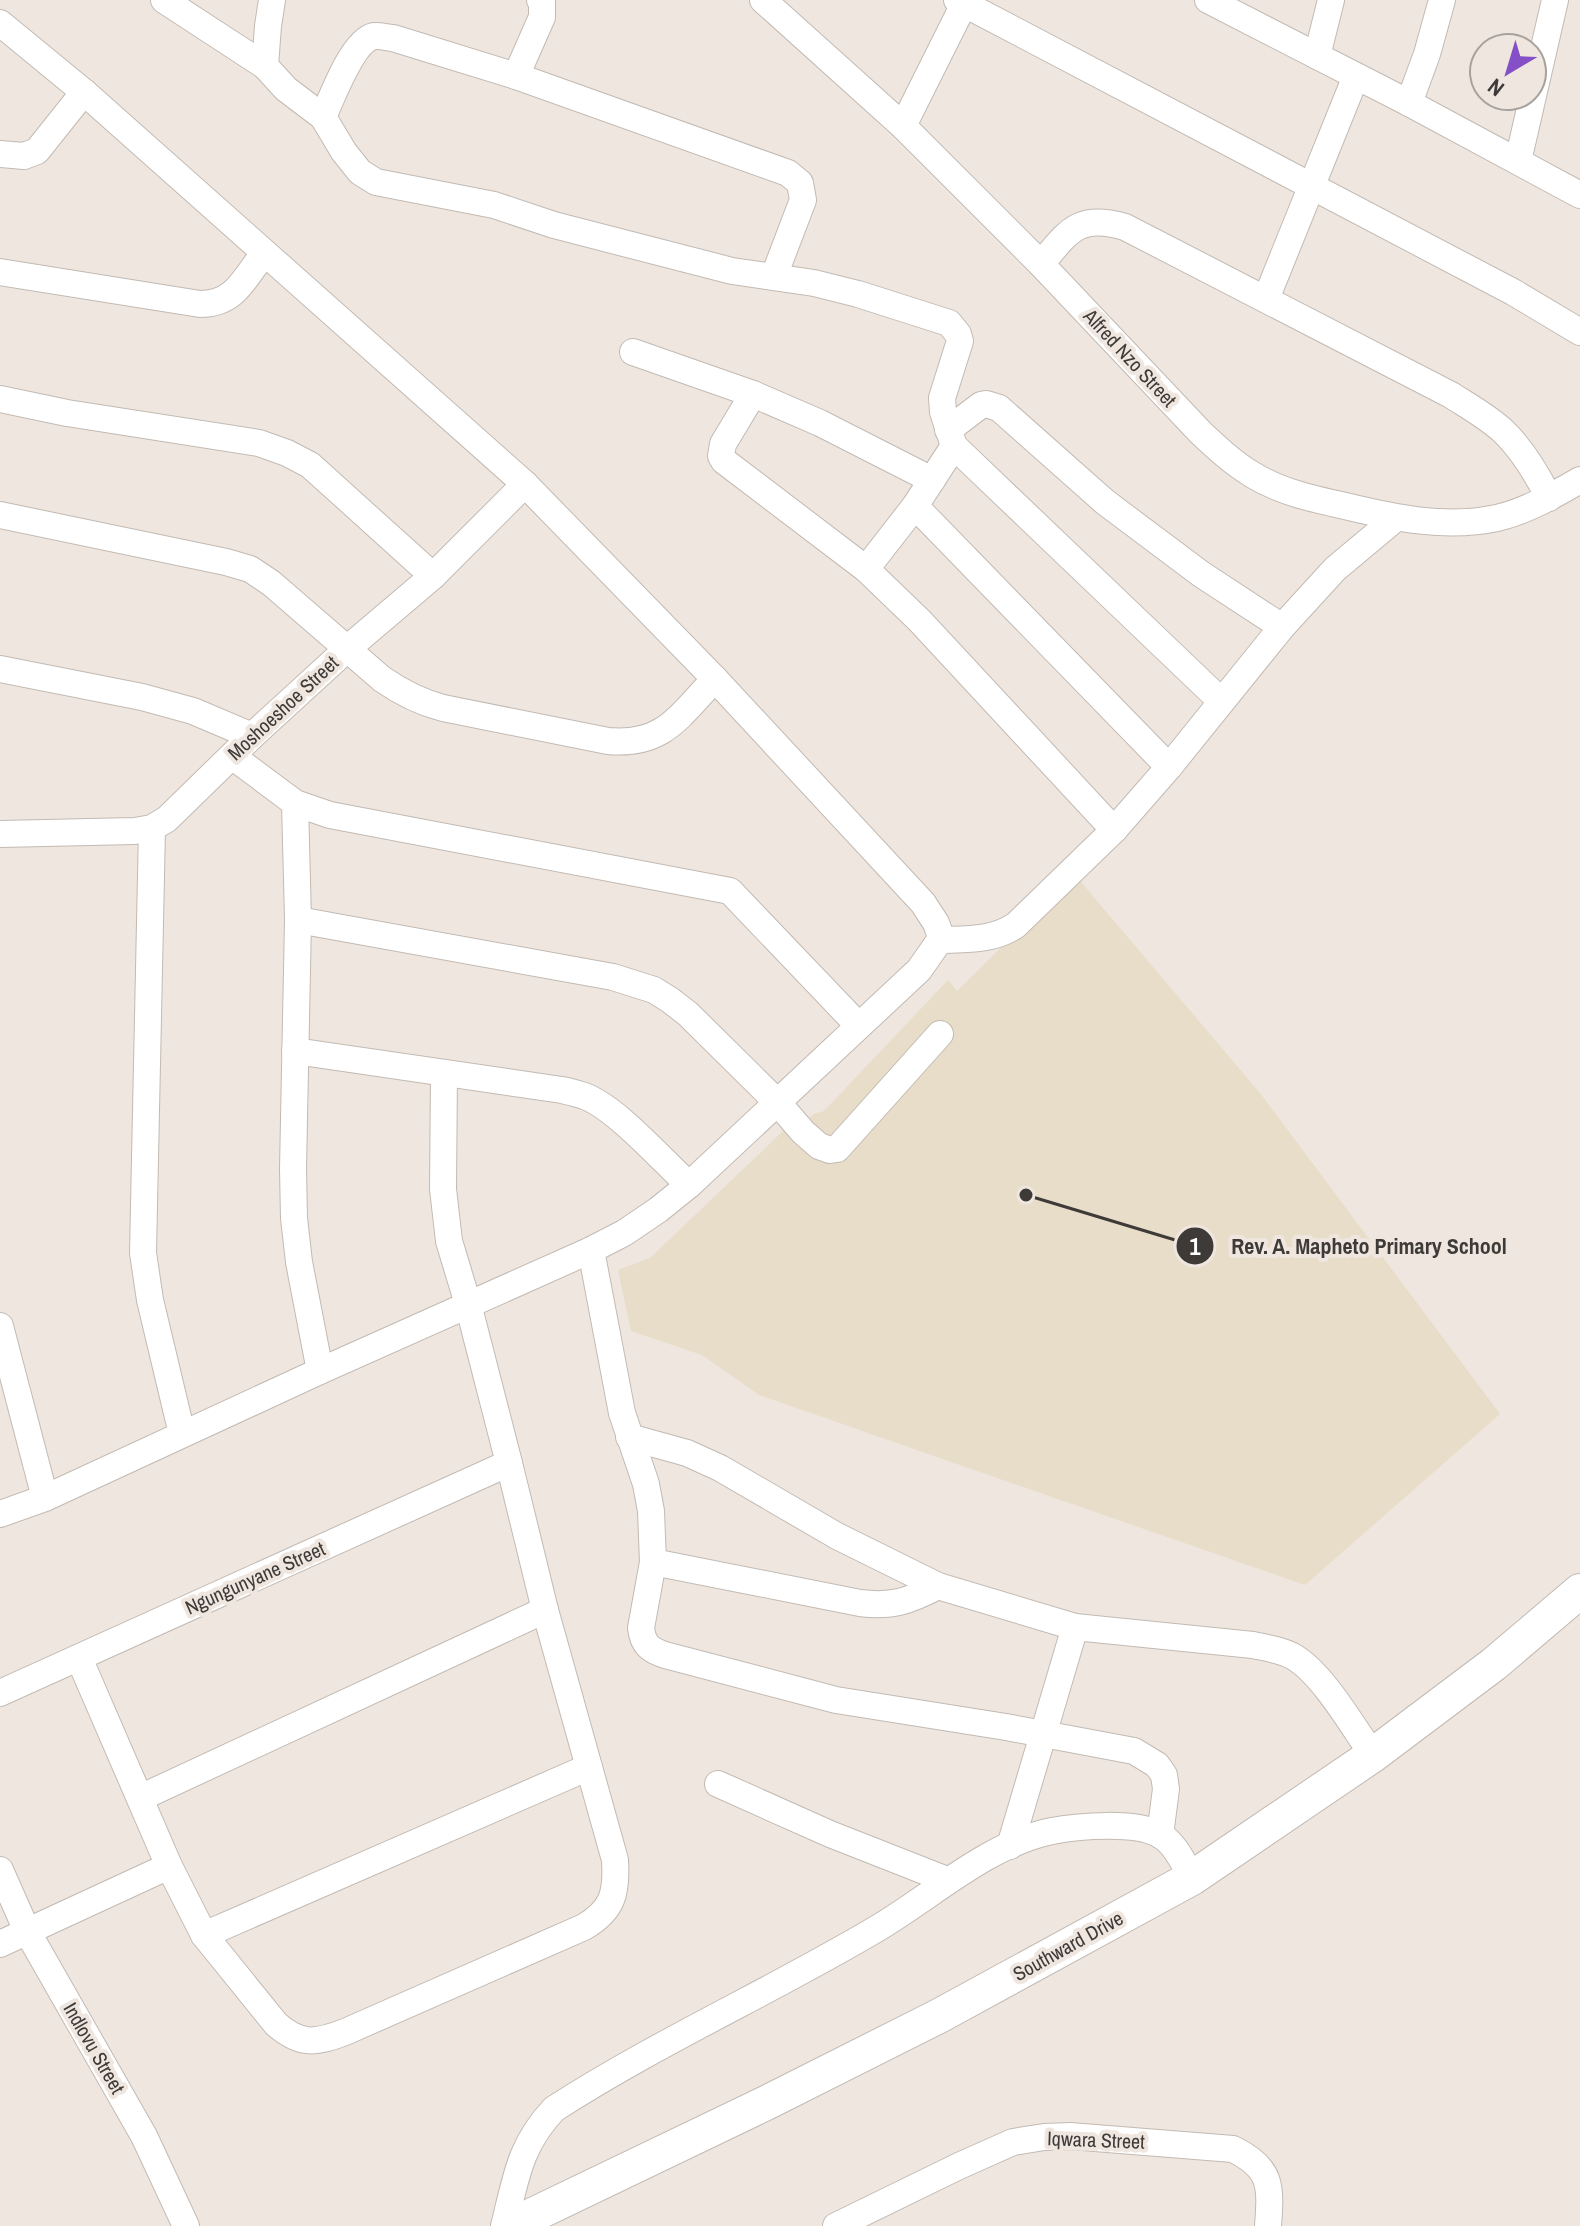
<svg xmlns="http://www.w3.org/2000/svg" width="1580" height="2226" viewBox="0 0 1580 2226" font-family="'Archivo Narrow',sans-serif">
  <rect width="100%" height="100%" fill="#efe6df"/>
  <!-- education -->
  <polygon fill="#e8ddc8" points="1075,875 1260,1093 1500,1414 1305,1585 759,1395 702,1355 631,1331 618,1270 650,1258 783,1131 792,1132 814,1114 824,1111 948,980 957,991"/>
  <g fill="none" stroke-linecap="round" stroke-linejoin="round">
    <defs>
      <g id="minor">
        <polyline points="164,0 265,66"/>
        <polyline points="272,0 268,26 265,66 286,89 323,117 344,152 360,172 376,182 494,205 554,225 732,271 814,283 858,294 949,323 958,334 960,341 942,398 943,412 954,446 1221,701"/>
        <path d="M763 0 903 126 1041 264 1201 433C1217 448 1233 463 1253 475 1281 492 1313 499 1345 506 1395 518 1446 529 1497 518 1527 511 1554 495 1580 480"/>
        <polyline points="957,0 1513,292 1580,332"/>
        <polyline points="1208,0 1409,103 1580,195"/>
        <polyline points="0,23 84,92 525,484 715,679 923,903 936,923 940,934 940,940 919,970 689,1185 658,1210 624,1233 591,1250 320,1371 45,1498 0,1514"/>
        <polyline points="1317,56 1331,0"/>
        <polyline points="516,76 542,17 542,2 540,0"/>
        <polyline points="1409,103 1427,54 1442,0"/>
        <path d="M323 117C332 98 352 41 374 36 379 35 388 38 393 38L516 76 788 173 800 183 803 200 774 276"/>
        <polyline points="903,126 966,0"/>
        <polyline points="0,154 24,156 37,151 84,92"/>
        <polyline points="1518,161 1555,0"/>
        <path d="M1041 264C1068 232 1078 213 1125 227L1451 395C1468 406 1488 417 1503 431 1523 450 1537 474 1549 498"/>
        <path d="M0 272 200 304C235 304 244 279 264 253"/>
        <polyline points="1266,299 1356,76"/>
        <polyline points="633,352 753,394 820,423 932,480"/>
        <polyline points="753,394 723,444 721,456 724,461 866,569 920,621 1114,830"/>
        <polyline points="0,399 67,413 259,443 287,453 310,465 433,576"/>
        <polyline points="948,430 981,405 986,404 999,408 1105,502 1201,574 1282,627"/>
        <polyline points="915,506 1169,767"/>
        <path d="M0 515 226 562 250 569 271 583 382 679C402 693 420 702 443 708L608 741C664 746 679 716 715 679"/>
        <polyline points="866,569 915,506 954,446"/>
        <polyline points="0,669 142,697 193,711 252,736"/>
        <polyline points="232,756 295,803 330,815 730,891 858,1025"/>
        <polyline points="295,803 298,920 293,1169 294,1218 299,1262 320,1371"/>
        <polyline points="152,828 143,1253 150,1300 182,1434"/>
        <polyline points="0,834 135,831 152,828 167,819 252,736 347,649 433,576 525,484"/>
        <polyline points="298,920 613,977 654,990 670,1000 688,1014 778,1103 803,1132 819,1146 830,1150 837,1149 940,1034"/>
        <path d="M940 940C966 939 993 941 1016 925L1114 830 1169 767 1282 627 1335 569 1396 518"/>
        <path d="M295 1051 562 1090C571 1092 579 1094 587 1097 619 1111 662 1160 689 1185"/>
        <path d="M591 1250 622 1413 646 1484 651 1511 653 1562 641 1628C643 1645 650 1650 665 1655L836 1700 1006 1727 1134 1751 1157 1765 1164 1775 1166 1789 1160 1835"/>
        <polyline points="0,1326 45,1498"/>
        <path d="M629 1437 687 1453 720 1468 837 1536 938 1586 1075 1627 1253 1645C1267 1648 1282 1650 1294 1657 1323 1674 1353 1727 1373 1755"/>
        <path d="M653 1562 860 1603C893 1607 909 1601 938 1586"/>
        <path d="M79 1658 169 1866 204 1935 276 2024C301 2046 316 2043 345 2032L584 1927C613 1910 617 1893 615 1860L545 1610 509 1463 468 1304 449 1241 443 1189 444 1073"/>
        <polyline points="0,1693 509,1463"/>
        <polyline points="718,1784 830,1834 947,1880"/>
        <polyline points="140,1798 545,1610"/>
        <polyline points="1010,1846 1075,1627"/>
        <polyline points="0,1870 27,1931 144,2136 186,2226"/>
        <polyline points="204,1935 589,1767"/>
        <polyline points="0,1944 169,1866"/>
        <path d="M504 2226C516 2179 519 2146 554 2109 658 2042 772 1991 878 1928 932 1896 988 1844 1052 1831 1079 1826 1136 1821 1160 1835 1175 1843 1184 1864 1192 1878"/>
        <path d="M836 2226 959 2166 1013 2142 1044 2137 1070 2136 1233 2149C1272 2168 1271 2186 1268 2226"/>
      </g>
      <polyline id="major" points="510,2226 768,2102 939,2016 1192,1878 1373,1755 1494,1664 1580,1591"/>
    </defs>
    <!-- minor casing -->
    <use href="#minor" stroke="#c2bab3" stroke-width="28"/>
    <!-- major casing -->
    <use href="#major" stroke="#c2bab3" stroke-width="36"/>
    <!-- minor -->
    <use href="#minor" stroke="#fff" stroke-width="26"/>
    <!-- major -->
    <use href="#major" stroke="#fff" stroke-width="34"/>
  </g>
  <g text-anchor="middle" stroke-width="8" stroke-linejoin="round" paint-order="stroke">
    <!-- street labels -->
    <g font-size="20" fill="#3d3a37" stroke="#efe6df">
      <text transform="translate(1130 358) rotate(47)" y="7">Alfred Nzo Street</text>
      <text transform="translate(283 708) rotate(-43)" y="7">Moshoeshoe Street</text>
      <text transform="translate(255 1578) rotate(-24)" y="7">Ngungunyane Street</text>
      <text transform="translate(1068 1946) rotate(-29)" y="7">Southward Drive</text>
      <text transform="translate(94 2048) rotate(60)" y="7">Indlovu Street</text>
      <text transform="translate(1096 2140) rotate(2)" y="7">Iqwara Street</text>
    </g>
  </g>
  <!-- callouts -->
  <path fill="none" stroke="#3d3a37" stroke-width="3" d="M1026 1195L1195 1246"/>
  <g fill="#3d3a37" stroke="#efe6df" stroke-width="3">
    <circle cx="1026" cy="1195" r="8"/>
    <circle cx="1195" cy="1246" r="20"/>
  </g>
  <g font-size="24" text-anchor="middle" font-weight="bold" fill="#fff">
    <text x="1195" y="1255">1</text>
  </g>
  <g font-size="22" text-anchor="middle" font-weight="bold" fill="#3d3a37" stroke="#efe6df" stroke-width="8" stroke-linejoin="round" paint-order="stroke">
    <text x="1369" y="1254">Rev. A. Mapheto Primary School</text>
  </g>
  <!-- north arrow -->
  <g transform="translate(1508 72) rotate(218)"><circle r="38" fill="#efe6df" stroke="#a8a19c" stroke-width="2"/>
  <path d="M0-6L14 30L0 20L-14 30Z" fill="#844fc7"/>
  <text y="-12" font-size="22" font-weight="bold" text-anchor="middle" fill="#3d3a37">N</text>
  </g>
</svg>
